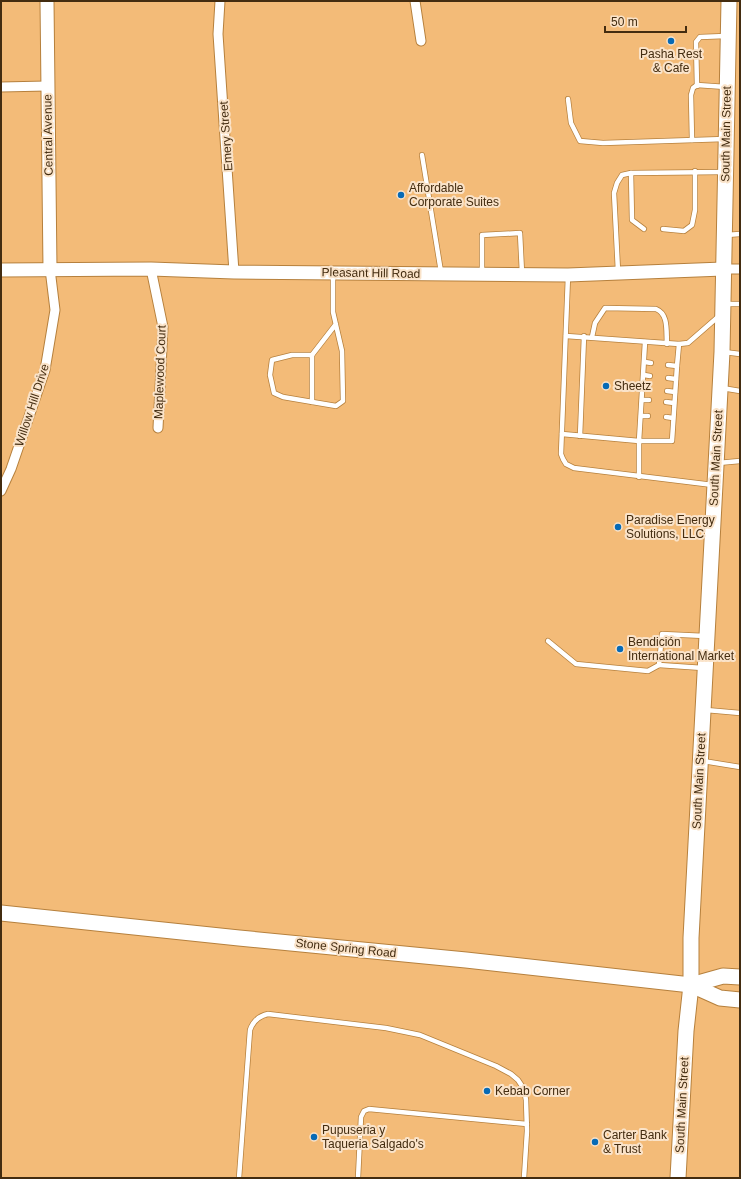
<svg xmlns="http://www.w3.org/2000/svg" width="741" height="1179" viewBox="0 0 741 1179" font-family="Helvetica,sans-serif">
  <rect width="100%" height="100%" fill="#f3bb78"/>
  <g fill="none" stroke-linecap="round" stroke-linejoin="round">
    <defs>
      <g id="lane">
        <polyline points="697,86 696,42 700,37 726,36"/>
        <polyline points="568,99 571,123 580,141 603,143 725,139"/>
        <polyline points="692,140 691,95 693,88 697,85 726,87"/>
        <polyline points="422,155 441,272"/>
        <polyline points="631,173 632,220 644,229"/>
        <polyline points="663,229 684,231 692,225 695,210 695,171"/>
        <polyline points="726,235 740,234"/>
        <polyline points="618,271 614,193 617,183 622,175 631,173 724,172"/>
        <polyline points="333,274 333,312 342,351 343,401 336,406 283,397 274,393 270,375 272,360 292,355 312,355 336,324"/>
        <polyline points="482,274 482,235 520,233 522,273"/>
        <polyline points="568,276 561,454 563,459 566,464 574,468 713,485"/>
        <polyline points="726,304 740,304"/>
        <polyline points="566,336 679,344 688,343 719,316"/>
        <path d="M592 337 595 323 605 308 656 309C669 314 666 332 667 344"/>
        <polyline points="724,352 740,354"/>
        <polyline points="312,355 312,402"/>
        <polyline points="645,362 651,363"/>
        <polyline points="668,365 677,366"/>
        <polyline points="644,375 650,376"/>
        <polyline points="668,378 676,379"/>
        <polyline points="643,388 649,389"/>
        <polyline points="722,388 740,391"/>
        <polyline points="667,391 675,392"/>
        <polyline points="642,400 649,400"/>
        <polyline points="666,402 674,403"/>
        <polyline points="641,416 648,416"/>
        <polyline points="666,417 673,418"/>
        <polyline points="562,434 639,441 672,441 677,366 679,344"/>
        <polyline points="580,436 584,336"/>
        <polyline points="718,463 740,461"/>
        <polyline points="639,477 639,441 645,342"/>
        <polyline points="548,641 576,664 648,671 659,665"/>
        <polyline points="703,668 659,665 662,634 705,636"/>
        <polyline points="706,710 740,713"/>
        <polyline points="703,761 740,767"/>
        <path d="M239 1178 250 1030C253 1021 259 1016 268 1014L386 1028 420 1035 496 1066 511 1074 518 1080 524 1089 526 1100 527 1131 524 1178"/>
        <polyline points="358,1178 361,1117 364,1111 369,1109 527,1124"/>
      </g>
      <g id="street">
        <polyline points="220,1 218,34 234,272"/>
        <polyline points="415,1 421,41"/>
        <polyline points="1,87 47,86"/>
        <polyline points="151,269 163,327 158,428"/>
        <polyline points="723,269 740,269"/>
        <polyline points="1,491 11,469 45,370 55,310 50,269"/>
      </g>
      <g id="secondary">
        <polyline points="47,1 50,269"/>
        <polyline points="1,270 151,269 234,272 568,275 723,269"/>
      </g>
      <g id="primary">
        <polyline points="1,913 239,938 466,960 691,985 720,998 740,1000"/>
        <polyline points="691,985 723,976 740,977"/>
        <polyline points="678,1178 686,1031 691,985 691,938 722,352 729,1"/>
      </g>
    </defs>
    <!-- lane casing -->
    <use href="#lane" stroke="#b6803d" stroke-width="6"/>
    <!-- street casing -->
    <use href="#street" stroke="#b6803d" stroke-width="11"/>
    <!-- secondary casing -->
    <use href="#secondary" stroke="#b6803d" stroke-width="15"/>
    <!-- primary casing -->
    <use href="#primary" stroke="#b6803d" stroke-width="17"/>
    <!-- lane -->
    <use href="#lane" stroke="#fff" stroke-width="4.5"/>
    <!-- street -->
    <use href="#street" stroke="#fff" stroke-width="9"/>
    <!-- secondary -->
    <use href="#secondary" stroke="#fff" stroke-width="13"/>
    <!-- primary -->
    <use href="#primary" stroke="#fff" stroke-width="15"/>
  </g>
  <!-- markers -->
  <g fill="#066ab6" stroke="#fae3c9" stroke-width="1.5">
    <circle cx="671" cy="41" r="4"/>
    <circle cx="401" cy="195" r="4"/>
    <circle cx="606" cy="386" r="4"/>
    <circle cx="618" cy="527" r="4"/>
    <circle cx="620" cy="649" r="4"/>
    <circle cx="487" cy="1091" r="4"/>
    <circle cx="314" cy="1137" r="4"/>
    <circle cx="595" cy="1142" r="4"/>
  </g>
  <g text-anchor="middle" stroke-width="4" stroke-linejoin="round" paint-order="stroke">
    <!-- poi labels -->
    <g font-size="12" fill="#432c10" stroke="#fae3c9" text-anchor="start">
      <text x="671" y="58" text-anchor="middle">Pasha Rest<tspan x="671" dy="14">&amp; Cafe</tspan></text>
      <text x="409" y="192">Affordable<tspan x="409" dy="14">Corporate Suites</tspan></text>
      <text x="614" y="390">Sheetz</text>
      <text x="626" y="524">Paradise Energy<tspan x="626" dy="14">Solutions, LLC</tspan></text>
      <text x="628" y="646">Bendición<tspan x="628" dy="14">International Market</tspan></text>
      <text x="495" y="1095">Kebab Corner</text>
      <text x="322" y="1134">Pupuseria y<tspan x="322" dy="14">Taqueria Salgado's</tspan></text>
      <text x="603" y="1139">Carter Bank<tspan x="603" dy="14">&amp; Trust</tspan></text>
    </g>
    <!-- street labels -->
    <g font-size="12" fill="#432c10" stroke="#fae3c9">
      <text transform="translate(726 134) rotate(-89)" y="4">South Main Street</text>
      <text transform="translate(48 135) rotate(-91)" y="4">Central Avenue</text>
      <text transform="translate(226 136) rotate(-94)" y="4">Emery Street</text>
      <text transform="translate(371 273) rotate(1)" y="4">Pleasant Hill Road</text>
      <text transform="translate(160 372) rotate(-88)" y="4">Maplewood Court</text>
      <text transform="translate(32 405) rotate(-72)" y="4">Willow Hill Drive</text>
      <text transform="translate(716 458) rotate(-87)" y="4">South Main Street</text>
      <text transform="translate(699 781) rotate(-87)" y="4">South Main Street</text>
      <text transform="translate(346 948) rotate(6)" y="4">Stone Spring Road</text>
      <text transform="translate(682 1105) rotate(-87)" y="4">South Main Street</text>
    </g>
  </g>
  <!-- border -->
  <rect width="741" height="1179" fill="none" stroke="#432c10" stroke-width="4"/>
  <!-- scale -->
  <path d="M605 26v6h81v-6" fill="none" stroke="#432c10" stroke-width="2"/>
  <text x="611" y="26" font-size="12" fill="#432c10" stroke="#fae3c9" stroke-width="3" paint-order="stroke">50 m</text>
</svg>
